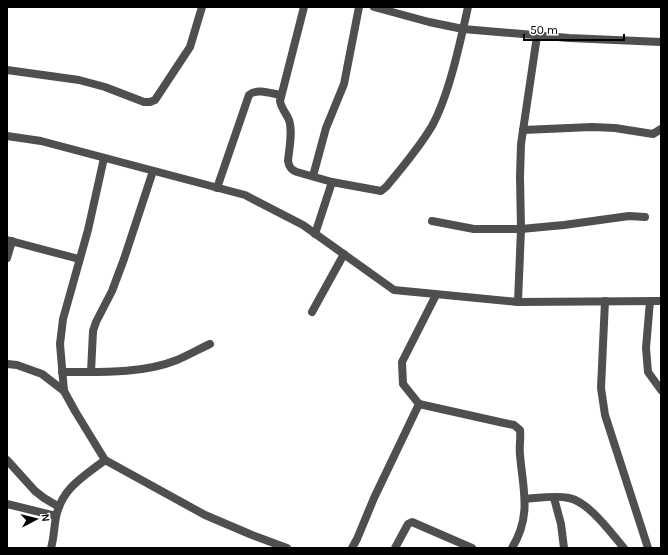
<svg xmlns="http://www.w3.org/2000/svg" width="668" height="555" viewBox="0 0 668 555" font-family="Karla,sans-serif">
  <rect width="100%" height="100%" fill="#fff"/>
  <g fill="none" stroke-linecap="round" stroke-linejoin="round">
    <!-- minor -->
    <g stroke="#4f4f4f" stroke-width="8">
      <path d="M304 7 280 101C281 108 286 113 289 120 293 132 289 149 288 161 289 167 291 170 297 172L332 182 381 191 386 187C402 168 419 148 432 126 449 95 460 43 468 7"/>
      <polyline points="374,7 429,22 463,29 569,38 661,42"/>
      <polyline points="7,70 79,80 105,87 144,102 150,102 155,100 190,47 202,7"/>
      <polyline points="523,130 592,127 615,128 653,134 661,129"/>
      <polyline points="7,136 41,141 245,195 303,225 394,290 518,302 661,301"/>
      <polyline points="313,176 326,128 344,84 359,7"/>
      <path d="M217 188 249 95C257 88 270 93 280 95"/>
      <polyline points="432,221 474,229 521,229 564,225 629,216 645,217"/>
      <polyline points="315,234 332,182"/>
      <polyline points="7,240 79,259"/>
      <polyline points="7,258 12,241"/>
      <polyline points="605,301 601,388 605,415 648,548"/>
      <polyline points="650,301 646,348 648,372 661,390"/>
      <polyline points="518,302 521,229 520,177 521,144 537,36"/>
      <polyline points="312,312 344,254"/>
      <polyline points="7,364 17,365 42,374 64,391 75,411 105,460 205,515 252,535 287,548"/>
      <path d="M62 372C99 372 142 374 177 360 189 355 199 349 210 344"/>
      <polyline points="91,372 93,331 96,322 112,291 124,259 153,171"/>
      <polyline points="64,391 60,344 63,319 88,230 104,158"/>
      <path d="M419 404 504 423 514 425 520 430C521 438 519 446 520 455 523 490 532 515 512 548"/>
      <polyline points="7,460 35,491 44,498 59,507"/>
      <polyline points="554,498 561,524 564,548"/>
      <path d="M525 499C539 498 555 495 569 498 589 502 611 533 624 548"/>
      <polyline points="7,504 56,516"/>
      <path d="M51 548C54 538 54 527 56 517 62 488 83 477 105 460"/>
      <polyline points="352,548 357,539 374,498 419,404 403,384 402,362 436,295"/>
      <polyline points="395,548 408,524 412,522 472,548"/>
    </g>
  </g>
  <!-- border -->
  <rect width="668" height="555" fill="none" stroke="#000000" stroke-width="16"/>
  <!-- north arrow -->
  <g transform="translate(36 519) rotate(83)" stroke="#ffffff" stroke-width="3" paint-order="stroke">
  <path d="M0-3L7 15L0 10L-7 15Z" fill="#000000"/>
  <text y="-6" font-size="11" font-weight="bold" text-anchor="middle" fill="#000000">N</text>
  </g>
  <!-- scale -->
  <path d="M524 34v6h100v-6" fill="none" stroke="#000000" stroke-width="2"/>
  <text x="530" y="34" font-size="12" fill="#000000" stroke="#ffffff" stroke-width="3" paint-order="stroke">50 m</text>
</svg>
